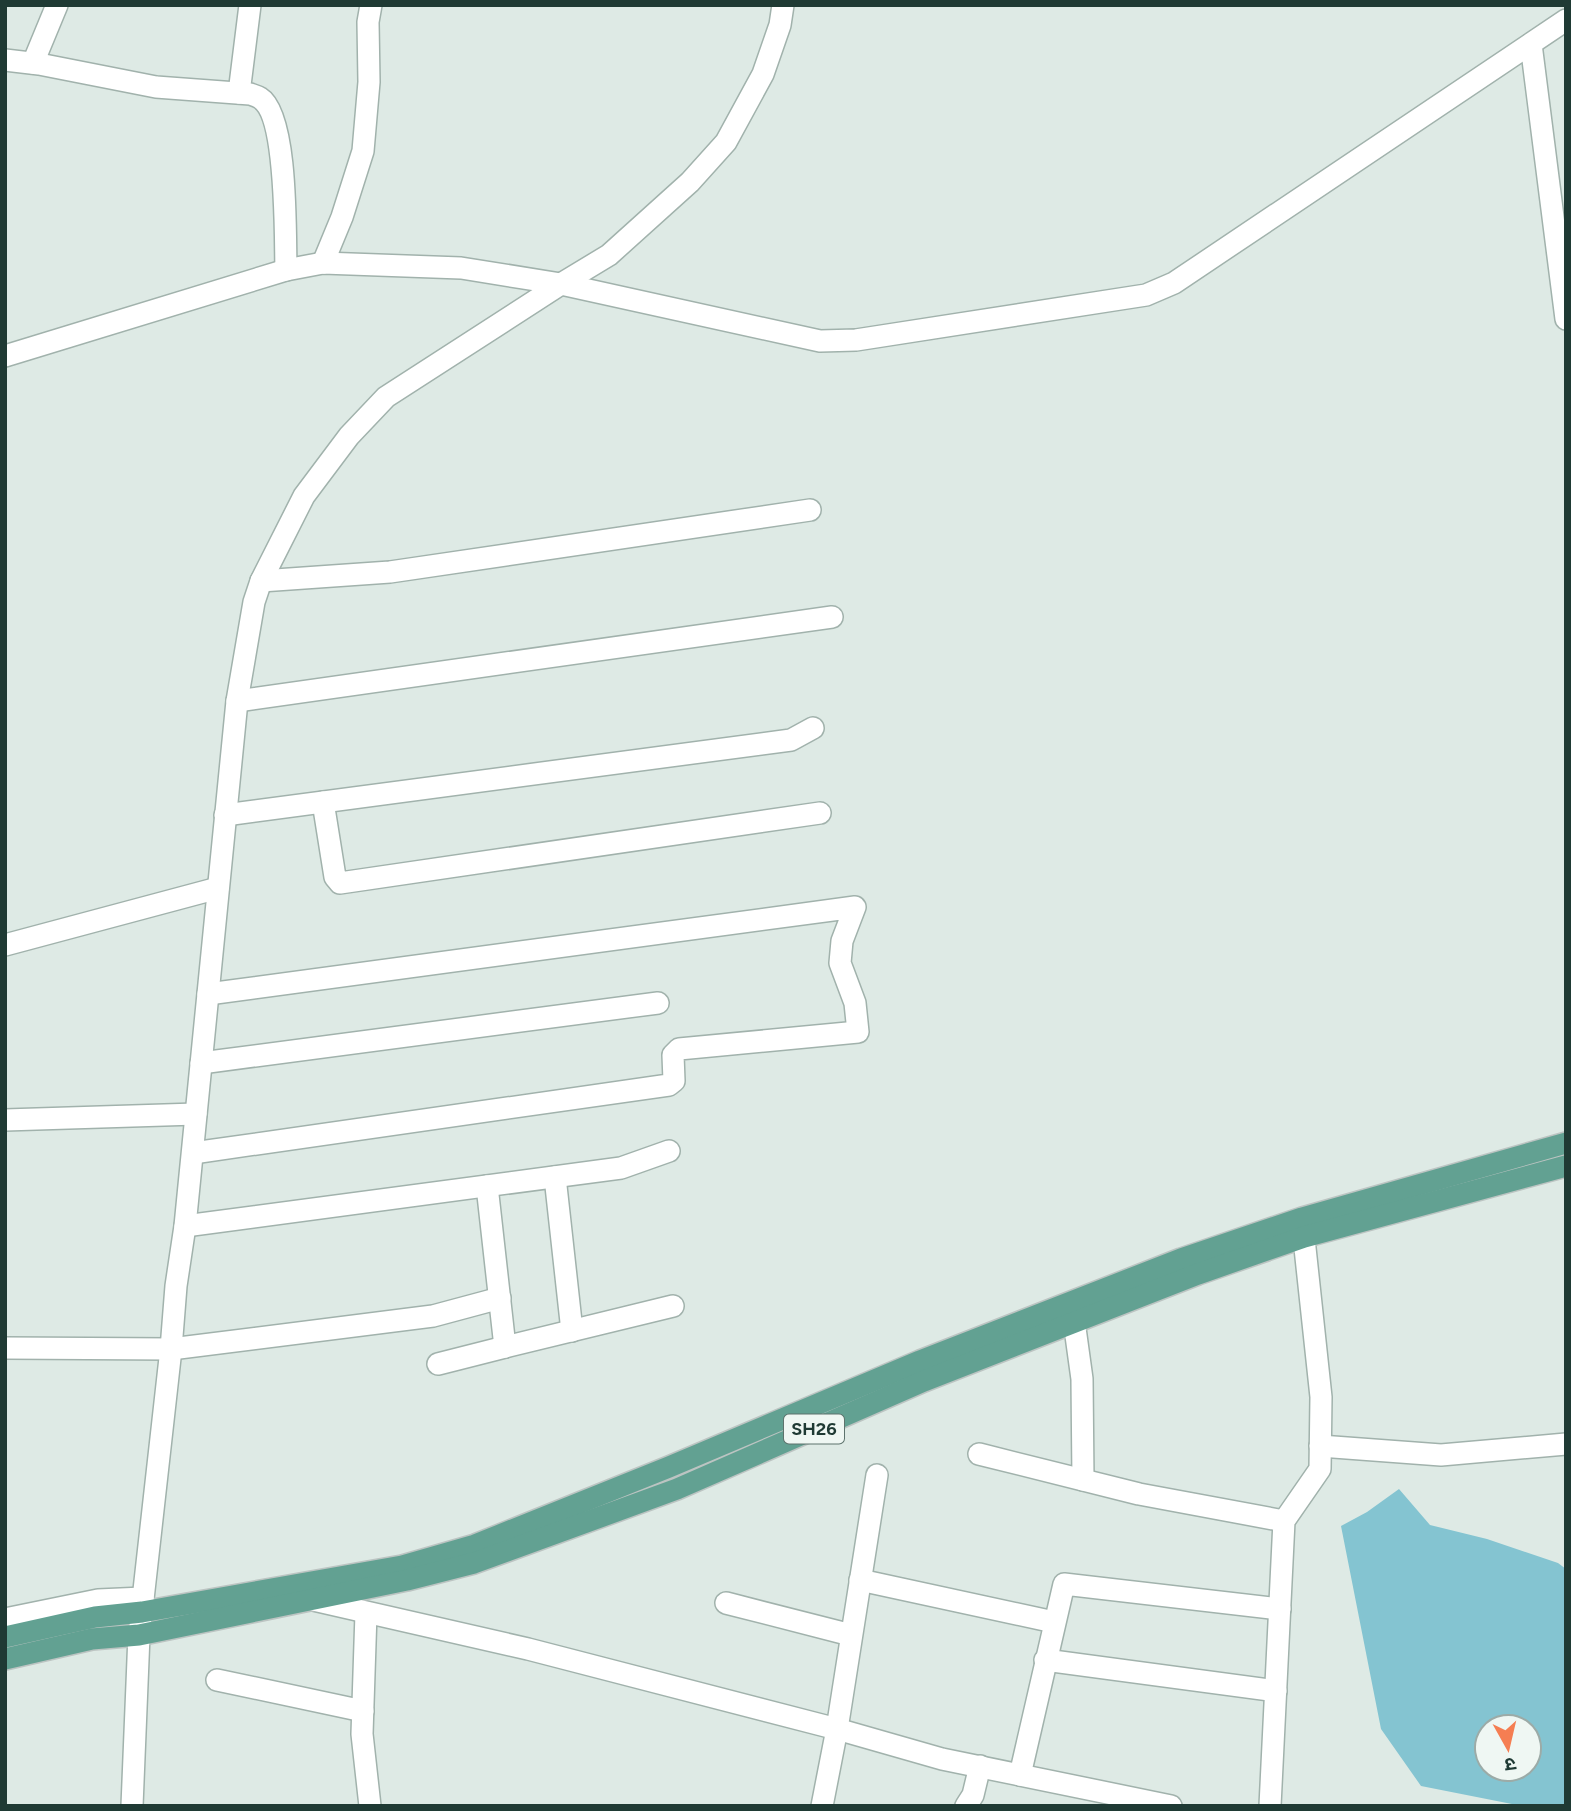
<svg xmlns="http://www.w3.org/2000/svg" width="1571" height="1811" viewBox="0 0 1571 1811" font-family="Figtree,'Noto Sans Devanagari',sans-serif">
  <rect width="100%" height="100%" fill="#deeae5"/>
  <!-- water -->
  <path fill="#84c4d1" fill-rule="evenodd" d="M1399 1489 1430 1525 1487 1539 1558 1563 1566 1569V1805L1522 1806 1421 1786 1381 1729 1341 1526 1367 1512ZM1487 1727H1529V1769H1487Z"/>
  <g fill="none" stroke-linecap="round" stroke-linejoin="round">
    <defs>
      <g id="minor">
        <polyline points="1531,44 1566,319"/>
        <path d="M5 60 39 64 156 87 250 94C253 95 257 96 260 98 288 115 285 237 286 270"/>
        <polyline points="33,63 57,5"/>
        <polyline points="239,93 250,5"/>
        <polyline points="323,263 342,217 363,151 369,82 368,22 371,5"/>
        <polyline points="5,356 286,270 323,263 461,268 561,284 820,341 856,340 1146,295 1174,283 1566,20"/>
        <polyline points="261,581 390,572 810,510"/>
        <polyline points="237,701 832,617"/>
        <polyline points="323,802 335,877 340,883 820,813"/>
        <polyline points="225,815 791,740 813,728"/>
        <polyline points="5,945 218,888"/>
        <polyline points="201,1063 658,1003"/>
        <polyline points="5,1120 196,1114"/>
        <polyline points="193,1153 669,1085 674,1081 673,1055 679,1049 858,1032 855,1003 840,963 842,941 855,907 208,994"/>
        <polyline points="555,1177 572,1331"/>
        <polyline points="487,1186 505,1347 673,1306"/>
        <polyline points="185,1226 621,1168 669,1151"/>
        <polyline points="1074,1321 1082,1379 1083,1480"/>
        <polyline points="5,1348 171,1349 433,1316 500,1298"/>
        <polyline points="438,1364 505,1347"/>
        <polyline points="1320,1446 1441,1455 1566,1444"/>
        <polyline points="979,1454 1139,1494 1284,1521"/>
        <polyline points="860,1580 1054,1622"/>
        <polyline points="309,1599 528,1649 837,1729 942,1759 1171,1806"/>
        <polyline points="726,1603 851,1635"/>
        <polyline points="366,1613 362,1734 370,1806"/>
        <polyline points="5,1619 98,1600 143,1598"/>
        <polyline points="1045,1660 1276,1691"/>
        <polyline points="217,1680 363,1711"/>
        <polyline points="1020,1775 1064,1584 1280,1609"/>
        <polyline points="132,1806 139,1635 171,1349 176,1286 185,1226 237,701 254,602 261,581 304,496 349,436 386,397 561,284 609,255 690,182 726,142 763,74 780,25 783,5"/>
        <polyline points="822,1806 837,1729 877,1475"/>
        <polyline points="966,1806 973,1795 980,1766"/>
        <polyline points="1270,1806 1284,1521 1320,1469 1321,1397 1302,1220"/>
      </g>
      <g id="major">
        <polyline points="5,1637 95,1617 142,1612 402,1566 475,1545 669,1467 920,1361 1181,1259 1302,1218 1566,1143"/>
        <polyline points="5,1659 92,1639 139,1635 407,1580 474,1563 677,1489 924,1381 1198,1274 1304,1237 1566,1166"/>
      </g>
    </defs>
    <!-- minor casing -->
    <use href="#minor" stroke="#a1b2ac" stroke-width="24"/>
    <!-- major casing -->
    <use href="#major" stroke="#bcc4c2" stroke-width="24"/>
    <!-- minor -->
    <use href="#minor" stroke="#fff" stroke-width="21"/>
    <!-- major -->
    <use href="#major" stroke="#62a192" stroke-width="21"/>
  </g>
  <g text-anchor="middle" stroke-width="6" stroke-linejoin="round" paint-order="stroke">
    <!-- shield labels -->
    <rect fill="#eff7f3" stroke="#5d736d" stroke-width="2" x="784" y="1414.5" width="60" height="29" rx="5"/>
    <g font-size="18" font-weight="bold" fill="#1f3a34">
      <text x="814" y="1435">SH26</text>
    </g>
  </g>
  <!-- border -->
  <rect width="1571" height="1811" fill="none" stroke="#1f3a34" stroke-width="14"/>
  <!-- north arrow -->
  <g transform="translate(1508 1748) rotate(172)"><circle r="33" fill="#eff7f3" stroke="#9caba7" stroke-width="2"/>
  <path d="M0-5L12 26L0 18L-12 26Z" fill="#f57e52"/>
  <text y="-10" font-size="19" font-weight="bold" text-anchor="middle" fill="#1f3a34">उ</text>
  </g>
</svg>
